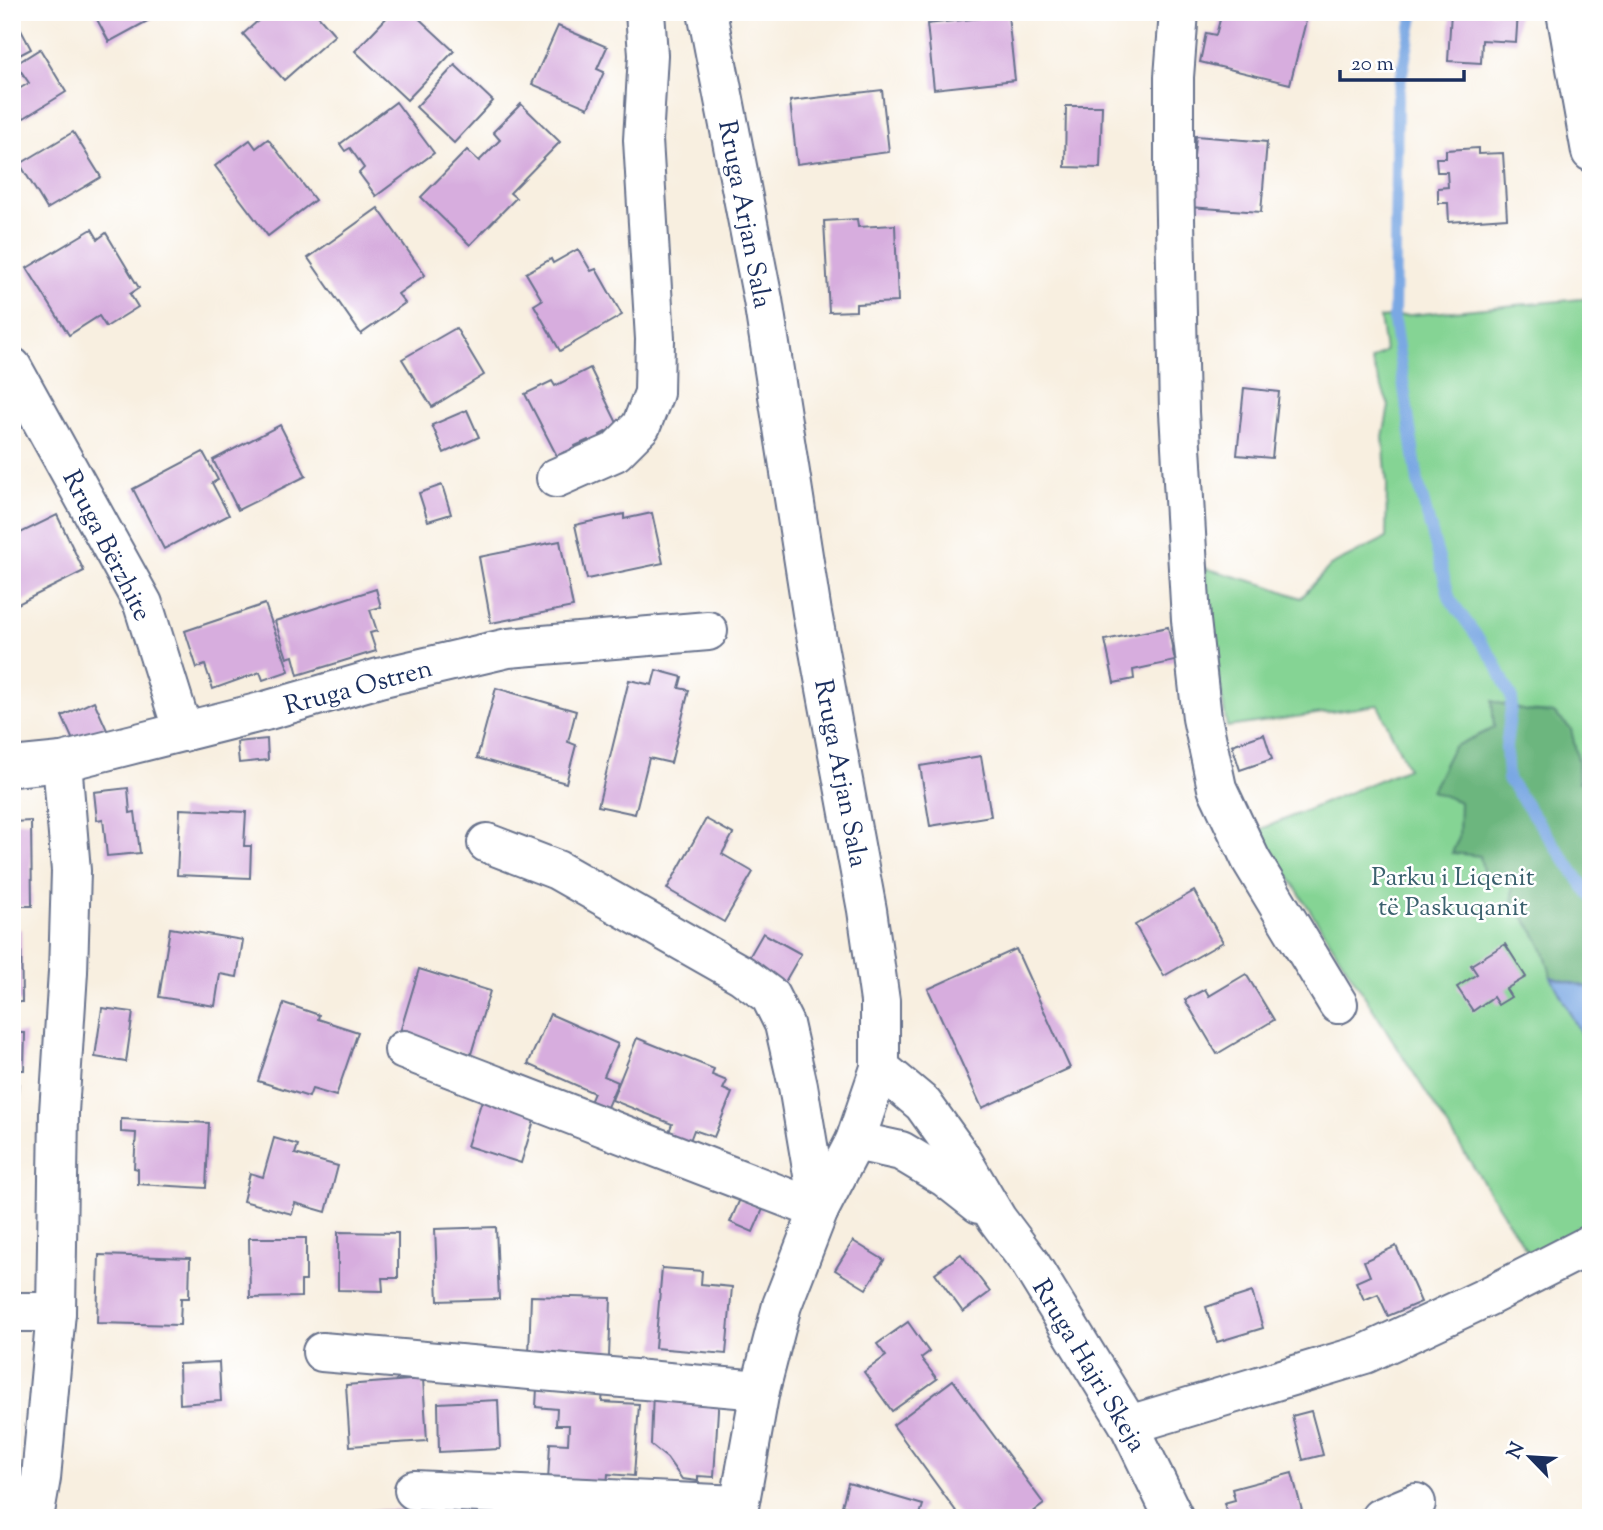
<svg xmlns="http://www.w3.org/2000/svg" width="1603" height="1530" viewBox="0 0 1603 1530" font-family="'Sorts Mill Goudy',serif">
  <rect width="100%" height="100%" fill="#fff"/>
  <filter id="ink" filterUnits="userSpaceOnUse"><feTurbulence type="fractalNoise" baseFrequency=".0143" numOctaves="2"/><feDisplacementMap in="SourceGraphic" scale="14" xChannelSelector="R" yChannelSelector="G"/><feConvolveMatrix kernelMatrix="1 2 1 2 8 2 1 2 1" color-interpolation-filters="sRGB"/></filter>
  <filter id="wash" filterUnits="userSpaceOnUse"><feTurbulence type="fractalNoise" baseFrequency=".00686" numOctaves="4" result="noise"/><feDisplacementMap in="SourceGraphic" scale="28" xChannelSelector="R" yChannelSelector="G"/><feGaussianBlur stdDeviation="1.57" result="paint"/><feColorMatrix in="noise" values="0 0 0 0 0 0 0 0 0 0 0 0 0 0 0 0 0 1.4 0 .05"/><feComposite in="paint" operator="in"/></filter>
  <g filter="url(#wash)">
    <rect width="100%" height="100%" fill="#f8efe0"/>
    <!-- green -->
    <polygon fill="#85d494" stroke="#508279" stroke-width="2" points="1591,298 1591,988 1552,977 1591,1053 1591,1230 1534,1262 1259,830 1408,768 1378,705 1227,727 1207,606 1205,568 1269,586 1301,598 1330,566 1386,538 1387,485 1383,437 1389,406 1371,360 1385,351 1380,318"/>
    <!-- forest -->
    <path fill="#6cb67e" stroke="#44726e" stroke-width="2" d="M1492 701 1526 711 1554 713 1571 729 1578 760V782L1591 780V988L1551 977C1546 949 1532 925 1513 905L1511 878 1484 876 1480 856 1452 853 1459 837 1460 802 1431 791 1453 747 1494 728Z"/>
    <!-- water -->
    <polygon fill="#7aa8e3" stroke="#4a6ca0" stroke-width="2" points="1551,977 1591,988 1591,1053"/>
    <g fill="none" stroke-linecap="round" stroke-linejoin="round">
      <!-- stream -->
      <polyline stroke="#7aa8e3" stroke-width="12" points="1414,12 1397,99 1394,320 1418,482 1450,599 1494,660 1512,699 1506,747 1508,779 1591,897"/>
    </g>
    <g id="blocks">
      <!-- building -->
      <g fill="#d7adde">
        <polygon points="93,12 164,12 109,42"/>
        <polygon points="268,12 315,12 335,35 284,80 243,34"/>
        <polygon points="392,12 412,12 454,51 407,100 355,51"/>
        <polygon points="1222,12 1268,12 1306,21 1290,84 1200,62 1206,33 1216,35"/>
        <polygon points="1451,12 1518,12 1516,42 1482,40 1481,63 1448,61"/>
        <polygon points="12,13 31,49 12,59"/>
        <polygon points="1008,15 1015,80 934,89 927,24"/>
        <polygon points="558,26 607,47 597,69 604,72 588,108 532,84"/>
        <polygon points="40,49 66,92 24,118 12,99 12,93 29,83 16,64"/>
        <polygon points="455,65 493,101 454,143 416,107"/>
        <polygon points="882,90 889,152 797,164 790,101"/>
        <polygon points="396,102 434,153 376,196 359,173 364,168 350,148 345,151 340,144"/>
        <polygon points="521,104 560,142 510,193 516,198 470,245 421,197 467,150 479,161 500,140 493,132"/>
        <polygon points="1066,106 1102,106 1100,168 1065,167"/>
        <polygon points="73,132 101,177 47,209 20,164"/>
        <polygon points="1196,136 1267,142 1261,212 1189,207"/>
        <polygon points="268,139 315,200 268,236 215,166 250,140 256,148"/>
        <polygon points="1478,148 1478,154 1503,153 1507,218 1449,222 1448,203 1438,203 1438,188 1448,187 1447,172 1437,172 1436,158 1446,158 1446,150"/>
        <polygon points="378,208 425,275 398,294 405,303 361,334 308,258"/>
        <polygon points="857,219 858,227 895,225 898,302 856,304 856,311 829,312 824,221"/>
        <polygon points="92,229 98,239 106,233 139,288 130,294 138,307 106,327 99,316 69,335 27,268"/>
        <polygon points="578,249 591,271 596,269 622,315 560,351 534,305 542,300 526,273 551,259 553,263"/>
        <polygon points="456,328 484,375 432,407 402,359"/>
        <polygon points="590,368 618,425 600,435 603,442 591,448 588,440 575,446 579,453 568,458 564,452 557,456 525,394 552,381 555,386"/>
        <polygon points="1244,388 1279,392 1272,458 1237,455"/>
        <polygon points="467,410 479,437 444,453 432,425"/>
        <polygon points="280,425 306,476 238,510 213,460"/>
        <polygon points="203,452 218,480 212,483 229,515 164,549 133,489"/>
        <polygon points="442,485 451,514 428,521 419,493"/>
        <polygon points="652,513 663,563 587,579 575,525 624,514 624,519"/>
        <polygon points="57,515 84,571 12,607 12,537"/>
        <polygon points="560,541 573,607 491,623 479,557"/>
        <polygon points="376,589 381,607 370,610 377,631 370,633 376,651 298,675 293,656 287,658 275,621"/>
        <polygon points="265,604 289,671 263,680 260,672 213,689 205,665 197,668 185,631"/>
        <polygon points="1168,627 1175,661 1133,670 1134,679 1114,683 1105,640"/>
        <polygon points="656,670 682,677 679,688 689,690 671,763 649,758 635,814 598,806 629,680 652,685"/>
        <polygon points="496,688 576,711 568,742 576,745 566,783 477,758"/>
        <polygon points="94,701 107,730 75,745 62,716"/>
        <polygon points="1264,734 1272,759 1240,770 1232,745"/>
        <polygon points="267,739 268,760 239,763 237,742"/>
        <polygon points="981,756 991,816 930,826 920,766"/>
        <polygon points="128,788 130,813 135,812 140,853 107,856 103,819 97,820 94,792"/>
        <polygon points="180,809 246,812 244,846 251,846 250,878 177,875"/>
        <polygon points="706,819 733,834 722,854 753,872 724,922 667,889"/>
        <polygon points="31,821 32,906 12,906 12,822"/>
        <polygon points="1194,891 1223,942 1164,976 1135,925"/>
        <polygon points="170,928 243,940 237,977 220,974 215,1006 159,997"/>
        <polygon points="21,929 22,1002 12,1002 12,930"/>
        <polygon points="763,933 801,954 782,987 744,966"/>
        <polygon points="1505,944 1526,977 1506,989 1511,997 1498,1005 1493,997 1473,1011 1457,987 1477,974 1471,965"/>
        <polygon points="1016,949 1070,1068 982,1108 928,989"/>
        <polygon points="419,969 490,991 471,1054 400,1032"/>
        <polygon points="1246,974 1274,1020 1217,1054 1185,1000 1205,989 1209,996"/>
        <polygon points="284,1003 319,1015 318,1019 358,1032 336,1096 312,1089 309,1097 258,1081"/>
        <polygon points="102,1008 133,1012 126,1062 95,1057"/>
        <polygon points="550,1014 618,1044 604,1076 618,1082 603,1116 587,1109 594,1093 528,1064"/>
        <polygon points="12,1033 25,1033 24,1070 19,1070 18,1095 12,1095"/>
        <polygon points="637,1038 714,1069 712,1075 727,1081 723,1089 732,1093 714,1137 694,1130 688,1146 667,1137 672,1124 612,1100"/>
        <polygon points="483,1097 536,1114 521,1163 467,1146"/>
        <polygon points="121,1119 209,1123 206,1188 138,1184 138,1169 134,1168 136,1133 121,1132"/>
        <polygon points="274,1138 298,1145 295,1154 338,1166 326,1212 295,1203 292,1214 243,1201 250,1173 263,1177"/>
        <polygon points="740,1199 763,1209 753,1232 730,1222"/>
        <polygon points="496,1227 499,1299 438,1301 435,1229"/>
        <polygon points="338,1232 398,1233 398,1278 382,1278 383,1291 338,1290"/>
        <polygon points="249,1238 306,1238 306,1281 301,1281 301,1297 250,1298"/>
        <polygon points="853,1241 884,1260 866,1289 835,1270"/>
        <polygon points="1396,1246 1421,1302 1388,1316 1378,1294 1364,1300 1356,1282 1370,1276 1364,1261"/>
        <polygon points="961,1254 990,1292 963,1312 935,1273"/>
        <polygon points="99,1255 190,1258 189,1298 181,1298 180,1325 97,1323"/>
        <polygon points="662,1268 702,1271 701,1284 732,1287 726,1354 655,1348"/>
        <polygon points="1252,1292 1263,1328 1217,1342 1206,1307"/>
        <polygon points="531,1296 611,1298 609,1358 529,1356"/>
        <polygon points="908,1322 929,1352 921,1358 937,1379 892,1411 864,1372 886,1356 877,1344"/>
        <polygon points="219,1362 221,1401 180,1404 179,1364"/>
        <polygon points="423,1379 427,1441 350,1446 346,1385"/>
        <polygon points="953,1380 1044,1504 1025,1518 961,1518 893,1425"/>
        <polygon points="537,1388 603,1392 602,1402 639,1404 634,1476 608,1474 607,1485 548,1482 550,1443 568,1444 569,1425 556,1425 557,1409 536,1407"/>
        <polygon points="653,1391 719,1393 714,1477 698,1476 698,1481 682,1479 667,1458 651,1445"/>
        <polygon points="498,1400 500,1449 439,1452 438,1403"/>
        <polygon points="1311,1411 1323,1455 1303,1460 1292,1416"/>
        <polygon points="1292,1473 1304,1518 1228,1518 1224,1503 1235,1500 1232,1489"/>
        <polygon points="848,1483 923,1505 919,1518 845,1518 848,1507 842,1506"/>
        <polygon points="432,1509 432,1518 371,1518 371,1510"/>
      </g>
    </g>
  </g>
  <g filter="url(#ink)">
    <use href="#blocks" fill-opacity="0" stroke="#68728c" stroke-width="2"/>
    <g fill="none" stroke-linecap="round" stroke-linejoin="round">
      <defs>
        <g id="minor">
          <polyline points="707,12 763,300 812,613 867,910 880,1001 880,1068 855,1141 819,1210 782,1305 760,1390 737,1518"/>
          <polyline points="1179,12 1174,77 1174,170 1179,412 1191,620 1202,718 1217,788 1251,860 1338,1004"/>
          <polyline points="1566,12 1591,152"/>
          <polyline points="12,367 143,604 183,732"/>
          <polyline points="556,478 615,452 641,426 654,393 655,339 643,140 648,55 645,12"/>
          <polyline points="12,767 62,762 265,711 379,678 508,648 708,631"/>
          <polyline points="487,843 557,870 742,975 770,996 784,1024 798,1086 819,1210"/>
          <polyline points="404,1050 819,1210"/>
          <polyline points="880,1068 923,1104 958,1153 997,1219 1030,1263 1129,1425 1174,1518"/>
          <polyline points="855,1141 901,1151 946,1178 979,1204"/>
          <polyline points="12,1312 56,1312"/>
          <polyline points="322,1352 760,1390"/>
          <polyline points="1129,1425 1365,1354 1491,1295 1591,1244"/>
          <polyline points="414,1490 739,1505"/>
          <polyline points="34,1518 41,1478 56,1312 59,1112 68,972 71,871 62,762"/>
          <polyline points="1380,1518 1416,1503"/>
        </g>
      </defs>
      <!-- minor casing -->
      <use href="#minor" stroke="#68728c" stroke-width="42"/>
      <!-- minor -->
      <use href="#minor" stroke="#fff" stroke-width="38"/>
    </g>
  </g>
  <g text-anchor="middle" stroke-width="5" stroke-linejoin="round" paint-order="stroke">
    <!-- street labels -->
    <g font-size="26" fill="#1b2f5e" stroke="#fff">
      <text transform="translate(746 214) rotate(79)" y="9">Rruga Arjan Sala</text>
      <text transform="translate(108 545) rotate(63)" y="9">Rruga Bërzhite</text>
      <text transform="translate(358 686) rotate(-15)" y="9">Rruga Ostren</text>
      <text transform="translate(842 773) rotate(79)" y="9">Rruga Arjan Sala</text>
      <text transform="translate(1090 1365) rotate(59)" y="9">Rruga Hajri Skeja</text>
    </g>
    <!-- park labels -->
    <g font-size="26" fill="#3b616e" stroke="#fff">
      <text x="1453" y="885">Parku i Liqenit<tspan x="1453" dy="30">të Paskuqanit</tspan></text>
    </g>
  </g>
  <!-- margin -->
  <rect width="1603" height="1530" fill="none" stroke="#fff" stroke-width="42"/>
  <!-- north arrow -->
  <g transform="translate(1530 1457) rotate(295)" stroke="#ffffff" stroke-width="5" paint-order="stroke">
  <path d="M0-5L12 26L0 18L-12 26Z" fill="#1b2f5e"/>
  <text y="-10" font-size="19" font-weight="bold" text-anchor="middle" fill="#1b2f5e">N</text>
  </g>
  <!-- scale -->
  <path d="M1340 70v10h124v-10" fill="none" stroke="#1b2f5e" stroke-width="3.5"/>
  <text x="1351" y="70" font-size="21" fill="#1b2f5e" stroke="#ffffff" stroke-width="5" paint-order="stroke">20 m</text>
</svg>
